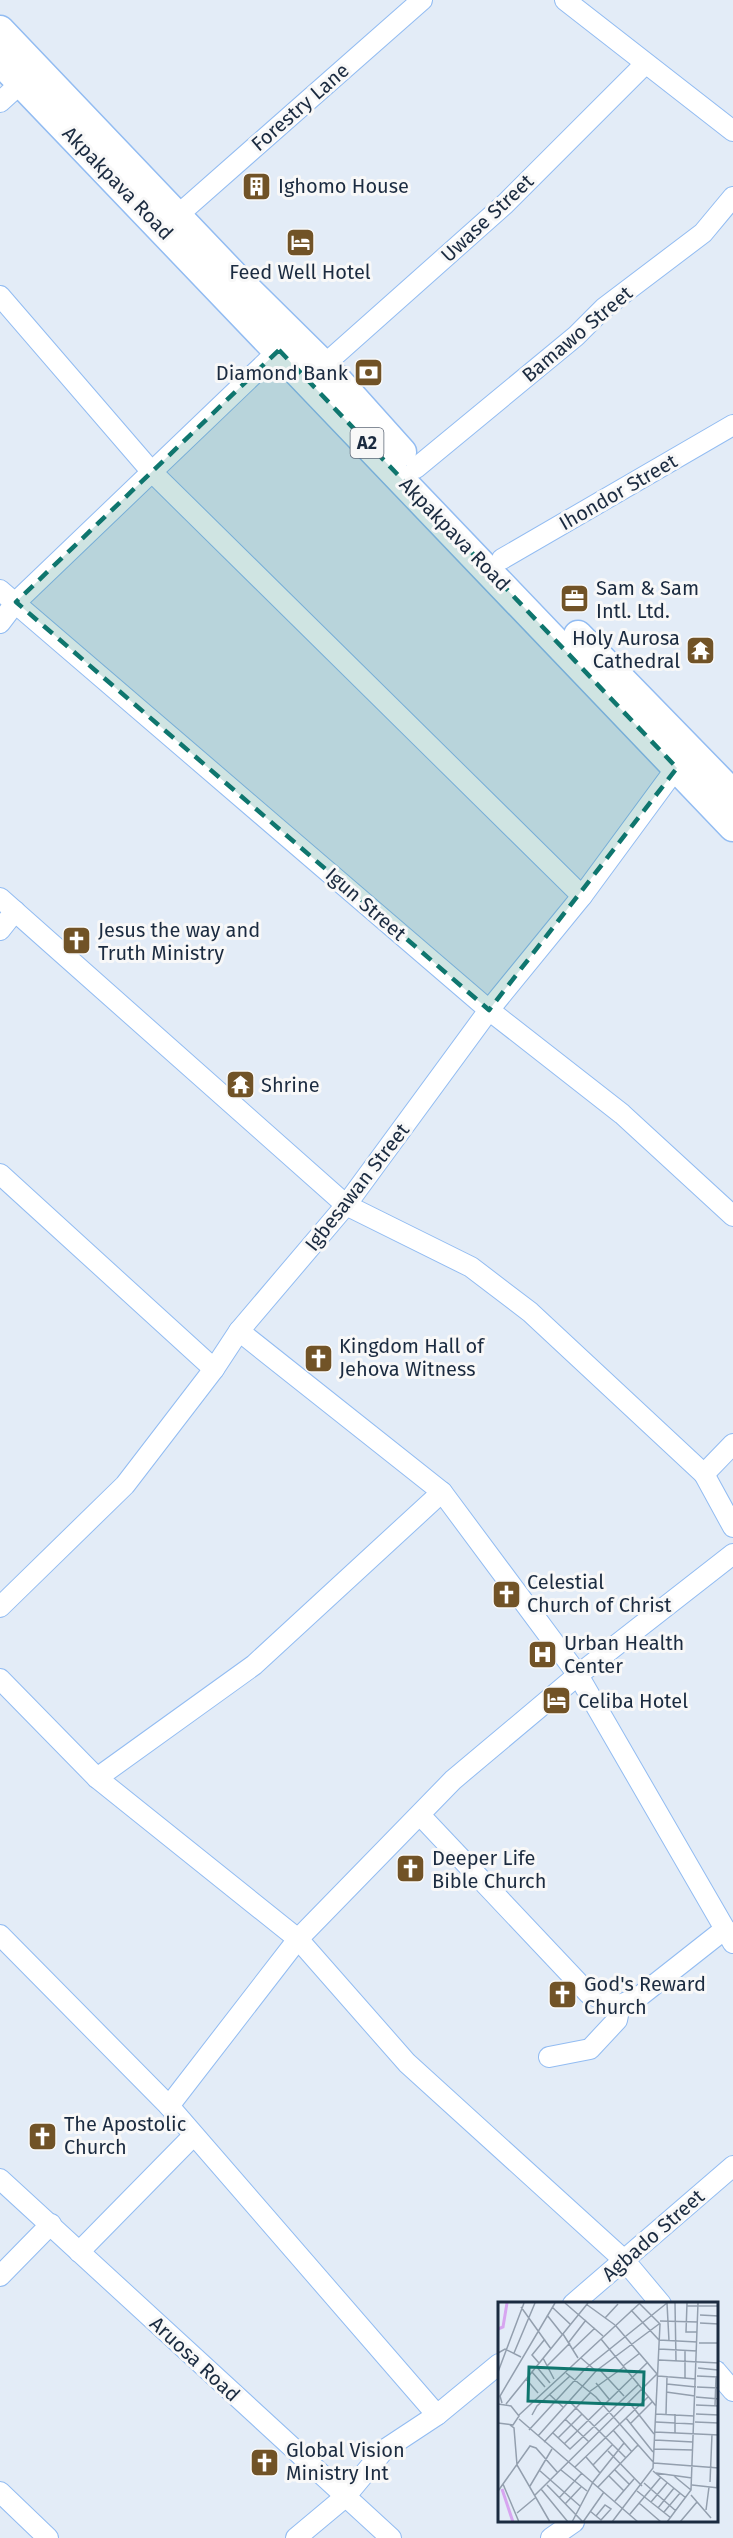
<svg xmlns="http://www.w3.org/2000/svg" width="733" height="2538" viewBox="0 0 733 2538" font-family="'Fira Sans',sans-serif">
  <rect width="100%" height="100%" fill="#e3ecf7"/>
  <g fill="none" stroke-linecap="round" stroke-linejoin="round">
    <defs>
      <g id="minor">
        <polyline points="565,0 733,131"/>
        <polyline points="0,102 22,82"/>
        <polyline points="178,215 422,0"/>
        <polyline points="0,296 151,471 582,896"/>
        <polyline points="324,365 505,204 645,64"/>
        <polyline points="416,468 576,336 604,308 703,233 733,197"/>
        <polyline points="502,559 733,425"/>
        <polyline points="0,590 489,1010 622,1114 733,1216"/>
        <polyline points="0,623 16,602 279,350"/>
        <polyline points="0,898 346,1205 471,1267 530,1312 704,1474 733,1527"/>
        <polyline points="0,930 15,911"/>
        <polyline points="0,1174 214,1369"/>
        <polyline points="239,1331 442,1492 578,1675 733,1943"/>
        <polyline points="704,1474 733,1444"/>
        <polyline points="0,1607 125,1485 214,1369 239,1331 346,1205 489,1010 582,896 682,760"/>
        <polyline points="0,1679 97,1778 298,1939 407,2063 625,2261 661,2304"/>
        <polyline points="97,1778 254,1665 442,1492"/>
        <polyline points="420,1815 589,1994 620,2005 640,1996 725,1929"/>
        <polyline points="0,1935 169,2106 437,2415"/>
        <polyline points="549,2057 590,2049 617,2020 620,2005"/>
        <polyline points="169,2106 298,1939 453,1780 578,1675 733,1554"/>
        <polyline points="0,2179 391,2538"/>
        <polyline points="79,2252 193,2136"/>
        <polyline points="0,2276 51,2224"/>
        <polyline points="573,2304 733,2166"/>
        <polyline points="716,2371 733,2391"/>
        <polyline points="0,2492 48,2538"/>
        <polyline points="296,2538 345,2497 384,2450 437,2415 499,2364"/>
        <polyline points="551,2538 574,2522"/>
      </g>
      <g id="highway">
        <polyline points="0,30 245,287 324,365 402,452"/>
        <polyline points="0,61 733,827"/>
        <polyline points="578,635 733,794"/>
      </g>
    </defs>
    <!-- minor casing -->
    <use href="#minor" stroke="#92bcf2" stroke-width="22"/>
    <!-- highway casing -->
    <use href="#highway" stroke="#92bcf2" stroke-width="31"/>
    <!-- minor -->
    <use href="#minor" stroke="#fff" stroke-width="20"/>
    <!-- highway -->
    <use href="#highway" stroke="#fff" stroke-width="28"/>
  </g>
  <!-- marked area -->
  <path fill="#0f766e" fill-opacity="0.2" stroke="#0f766e" stroke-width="4.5" stroke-dasharray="12 8" stroke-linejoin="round" d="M279 350 677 768 489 1010 16 602Z"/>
  <!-- icons -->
  <defs>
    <symbol id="building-square" viewBox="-11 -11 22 22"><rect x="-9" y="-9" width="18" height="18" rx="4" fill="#715327" stroke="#f8f8f8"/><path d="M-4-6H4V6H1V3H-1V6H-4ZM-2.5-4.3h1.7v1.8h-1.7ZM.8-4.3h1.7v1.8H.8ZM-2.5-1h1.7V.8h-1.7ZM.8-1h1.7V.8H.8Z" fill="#fff"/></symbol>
    <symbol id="hotel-square" viewBox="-11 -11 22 22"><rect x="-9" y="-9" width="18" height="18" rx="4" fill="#715327" stroke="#f8f8f8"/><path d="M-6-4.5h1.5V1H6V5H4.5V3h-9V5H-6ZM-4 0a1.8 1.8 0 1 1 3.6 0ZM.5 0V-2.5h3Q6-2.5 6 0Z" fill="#fff"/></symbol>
    <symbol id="bank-square" viewBox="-11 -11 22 22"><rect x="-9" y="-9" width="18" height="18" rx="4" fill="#715327" stroke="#f8f8f8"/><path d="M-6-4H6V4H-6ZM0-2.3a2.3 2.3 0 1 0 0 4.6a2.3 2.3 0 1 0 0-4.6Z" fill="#fff"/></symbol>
    <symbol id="office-square" viewBox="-11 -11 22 22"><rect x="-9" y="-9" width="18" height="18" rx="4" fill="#715327" stroke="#f8f8f8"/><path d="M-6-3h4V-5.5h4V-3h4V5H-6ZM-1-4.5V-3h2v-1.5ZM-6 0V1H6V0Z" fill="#fff"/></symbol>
    <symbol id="temple-square" viewBox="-11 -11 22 22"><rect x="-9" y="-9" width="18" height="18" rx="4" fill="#715327" stroke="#f8f8f8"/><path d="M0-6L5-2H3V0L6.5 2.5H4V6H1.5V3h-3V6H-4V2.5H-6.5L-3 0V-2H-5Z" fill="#fff"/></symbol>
    <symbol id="church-square" viewBox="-11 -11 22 22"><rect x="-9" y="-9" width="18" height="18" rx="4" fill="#715327" stroke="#f8f8f8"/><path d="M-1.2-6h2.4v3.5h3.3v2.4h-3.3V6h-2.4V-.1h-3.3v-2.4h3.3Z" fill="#fff"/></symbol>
    <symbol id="hospital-square" viewBox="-11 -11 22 22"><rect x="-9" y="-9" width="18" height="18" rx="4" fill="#715327" stroke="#f8f8f8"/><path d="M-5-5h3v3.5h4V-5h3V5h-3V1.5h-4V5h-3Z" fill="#fff"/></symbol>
  </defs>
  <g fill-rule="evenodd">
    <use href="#building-square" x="240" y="170" width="33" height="33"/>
    <use href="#hotel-square" x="284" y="226" width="33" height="33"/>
    <use href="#bank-square" x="352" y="356" width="33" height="33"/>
    <use href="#office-square" x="558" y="582" width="33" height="33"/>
    <use href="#temple-square" x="684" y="634" width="33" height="33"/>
    <use href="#church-square" x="60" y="924" width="33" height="33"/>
    <use href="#temple-square" x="224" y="1068" width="33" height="33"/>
    <use href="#church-square" x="302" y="1342" width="33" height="33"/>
    <use href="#church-square" x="490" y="1578" width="33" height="33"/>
    <use href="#hospital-square" x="526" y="1638" width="33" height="33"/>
    <use href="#hotel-square" x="540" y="1684" width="33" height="33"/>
    <use href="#church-square" x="394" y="1852" width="33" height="33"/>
    <use href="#church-square" x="546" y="1978" width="33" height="33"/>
    <use href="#church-square" x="26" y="2120" width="33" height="33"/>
    <use href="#church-square" x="248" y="2446" width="33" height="33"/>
  </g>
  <g text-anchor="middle" stroke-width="6" stroke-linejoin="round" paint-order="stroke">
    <!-- shield labels -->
    <rect fill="#f8f8f8" stroke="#5d6877" stroke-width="1.5" x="350.5" y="428" width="33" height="30" rx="4.5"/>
    <g font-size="18" font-weight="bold" fill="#1b2b40">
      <text x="367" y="449">A2</text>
    </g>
    <!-- street labels -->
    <g font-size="20" fill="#1b2b40" stroke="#f8f8f8">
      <text transform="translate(300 107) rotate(-41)" y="7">Forestry Lane</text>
      <text transform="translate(118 183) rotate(46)" y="7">Akpakpava Road</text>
      <text transform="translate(487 218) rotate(-43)" y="7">Uwase Street</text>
      <text transform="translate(577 334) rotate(-40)" y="7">Bamawo Street</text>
      <text transform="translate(618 492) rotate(-30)" y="7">Ihondor Street</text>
      <text transform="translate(455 534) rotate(46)" y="7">Akpakpava Road</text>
      <text transform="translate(366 904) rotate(41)" y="7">Igun Street</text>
      <text transform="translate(357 1187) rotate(-52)" y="7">Igbesawan Street</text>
      <text transform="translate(653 2235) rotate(-41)" y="7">Agbado Street</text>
      <text transform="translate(195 2359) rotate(43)" y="7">Aruosa Road</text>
    </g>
    <!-- poi labels -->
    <g font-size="20" fill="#1b2b40" stroke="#f8f8f8" text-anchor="start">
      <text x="278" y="193">Ighomo House</text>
      <text x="300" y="279" text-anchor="middle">Feed Well Hotel</text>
      <text x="348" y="380" text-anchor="end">Diamond Bank</text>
      <text x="596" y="595">Sam &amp; Sam<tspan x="596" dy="23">Intl. Ltd.</tspan></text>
      <text x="680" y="645" text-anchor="end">Holy Aurosa<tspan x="680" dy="23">Cathedral</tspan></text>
      <text x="98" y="937">Jesus the way and<tspan x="98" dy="23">Truth Ministry</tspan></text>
      <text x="261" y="1092">Shrine</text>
      <text x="339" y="1353">Kingdom Hall of<tspan x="339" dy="23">Jehova Witness</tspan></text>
      <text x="527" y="1589">Celestial<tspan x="527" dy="23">Church of Christ</tspan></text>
      <text x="564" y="1650">Urban Health<tspan x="564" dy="23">Center</tspan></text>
      <text x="578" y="1708">Celiba Hotel</text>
      <text x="432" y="1865">Deeper Life<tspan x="432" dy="23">Bible Church</tspan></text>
      <text x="584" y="1991">God's Reward<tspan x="584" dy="23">Church</tspan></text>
      <text x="64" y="2131">The Apostolic<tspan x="64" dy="23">Church</tspan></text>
      <text x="286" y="2457">Global Vision<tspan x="286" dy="23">Ministry Int</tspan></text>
    </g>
  </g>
  <!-- overview -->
  <g transform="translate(498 2302)">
    <rect width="220" height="220" fill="#e3ecf7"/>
    <path fill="none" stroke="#d7a5f0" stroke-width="3" d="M0 27 5 25 9 1M4 187 15 220"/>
    <path fill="none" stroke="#939fae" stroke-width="1.5" d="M67 1 105 34M169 1 171 39M177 1 178 59M189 1 188 30H199M88 2 117 23M189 4H221M23 5 53 47M54 5 72 22M133 8 161 38 199 40M49 13 64 32M202 13 221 14M107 16 120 2M162 19 200 20M202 21 221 22M65 32 80 56M103 37 158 104M71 40 88 18M201 41H221M75 47 97 26M161 47 199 49M0 51 7 47 23 55M16 51 37 1M45 56 56 77M83 56 98 69M161 58 221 61M41 61 34 53 47 37M38 64 52 81M49 64 72 41M125 64 142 51M200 66 220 68M101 67 126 94M0 70 26 1M34 70 47 85M68 71 98 95 156 161 221 166M160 74 198 77M199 74 220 75M187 76V49M28 77 40 91M98 81 111 97M169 82 198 85M199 85 221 86M91 90 126 65M168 90 197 94M51 92 66 106M198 95 221 97M71 99 128 156M131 100 156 132M4 101 2 94 57 1M0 102 13 104 21 114 15 123 0 121M8 102 90 1M198 103 221 104M217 104 218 75M158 112 196 114M168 112 169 74M198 112 221 113M21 113 142 1M34 113 39 104 72 74M128 116 155 150M21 117 140 220M67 117 91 140M158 120 196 122M197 120 221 121M132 122 154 100M12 123 16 126 19 163 52 220M31 128 87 67 169 1M115 128 134 150M157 130 221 133M55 131 72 147 140 83M177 131V112M40 134 98 69 161 22M60 136 84 112M157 138 195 140M46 140 92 91M66 142 150 60M156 147 195 148M110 149 144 184M88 155 102 171M95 163 115 142M77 165 150 95M41 168 82 204M63 168 89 189M117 168 131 182M155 169 188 196M158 171 194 176M111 174 126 189M176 174 193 188M212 180 214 132M146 181 178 209M5 182 21 220M49 183 85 220 106 190M194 183 221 186M32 184 54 147M100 185 140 143M219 186 220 166M43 187 70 220M0 189 32 144 38 146 60 171M139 189 173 216M37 193 159 72 118 24M193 193 213 216M61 196 84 171M117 199 136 177M153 200 169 181M141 201 163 220M67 202 83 185M160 206 176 186M208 208 211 185M92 209 98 214 103 218 113 207 107 203 98 214M166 210 182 191M19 211 37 196M132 212 163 175M74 220 95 180 126 141M114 220 155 166 162 22 142 2M169 220 193 188 200 1M182 220 199 200"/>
    <path fill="#0f766e" fill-opacity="0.15" stroke="#0f766e" stroke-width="3" d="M31 65 146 70 145 103 30 99Z"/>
    <rect width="220" height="220" fill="none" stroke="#1b2b40" stroke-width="3"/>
  </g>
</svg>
